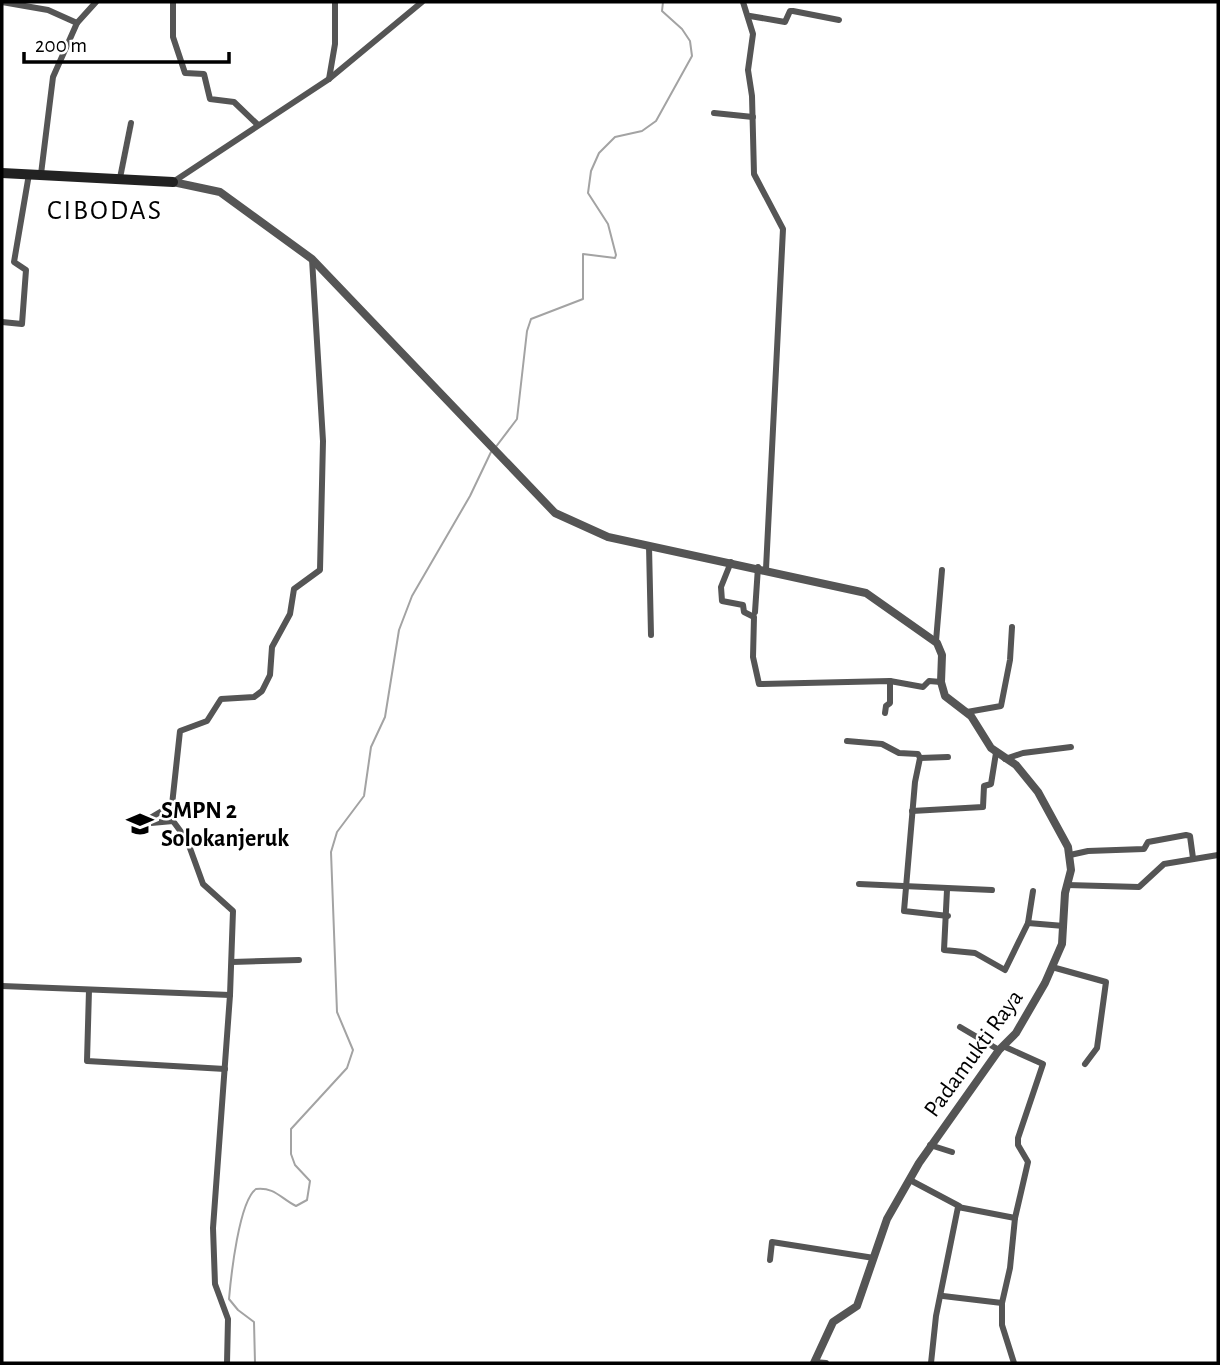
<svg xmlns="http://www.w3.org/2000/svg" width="1220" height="1365" viewBox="0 0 1220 1365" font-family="'Alegreya Sans',sans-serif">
  <rect width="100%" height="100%" fill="#fff"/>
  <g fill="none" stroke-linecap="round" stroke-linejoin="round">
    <!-- stream -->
    <g stroke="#a3a3a3" stroke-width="2">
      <polyline points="495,448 517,419 527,331 531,319 583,299 583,254 615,258 616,255 608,224 588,193 591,171 599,153 615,137 642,131 656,121 692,56 690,41 682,29 662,11 663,2"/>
      <path d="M255 1363 254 1322 238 1310 229 1299C231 1276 239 1201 256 1189 275 1187 280 1198 296 1206L307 1200 310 1181 295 1165 291 1154V1129L347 1068 353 1050 337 1012 331 852 337 832 364 796 371 747 385 717 399 630 412 596 470 496 491 452"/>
    </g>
    <!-- minor -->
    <g stroke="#555" stroke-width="6">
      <polyline points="2,2 48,10 77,23"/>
      <polyline points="173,2 173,37 185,73 204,74 210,99 234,102 257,124"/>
      <polyline points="743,2 753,34 748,70 752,96 754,174 783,229 766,569"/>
      <polyline points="750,16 785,22 790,11 793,11 839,20"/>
      <polyline points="329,79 335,44 335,2"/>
      <polyline points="714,113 753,117"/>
      <polyline points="41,174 53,77 77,23 96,2"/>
      <polyline points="120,178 131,123"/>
      <polyline points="173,182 329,79 422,2"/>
      <polyline points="2,322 22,324 26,270 14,262 29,174"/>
      <polyline points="649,546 651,635"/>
      <polyline points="731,562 721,587 722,601 743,605 744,612 754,617 753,657 759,684 890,681 923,687 929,681 941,682"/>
      <polyline points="755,612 758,567"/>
      <polyline points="936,641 942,570"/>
      <polyline points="967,712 1001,706 1010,660 1012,627"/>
      <polyline points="885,713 886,706 890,703 890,681"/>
      <polyline points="847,741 882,744 899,753 918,754 920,758 915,782 904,911 948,916"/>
      <polyline points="920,758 948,757"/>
      <polyline points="1005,759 1023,753 1071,747"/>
      <polyline points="912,811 983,807 984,786 991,784 996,753"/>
      <polyline points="1070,855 1088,851 1144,849 1148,842 1186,835 1190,836 1193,858"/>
      <polyline points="859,884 992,890"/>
      <polyline points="1067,885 1139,887 1164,864 1218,855"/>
      <polyline points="947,890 944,950 975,953 1005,970 1028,923 1064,926"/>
      <polyline points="1028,923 1033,891"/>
      <polyline points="232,962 299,960"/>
      <polyline points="1052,967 1106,982 1097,1048 1085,1064"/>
      <polyline points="2,986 230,995"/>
      <polyline points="89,990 87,1061 225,1069"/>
      <polyline points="960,1027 999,1050"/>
      <polyline points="930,1145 952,1152"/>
      <polyline points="910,1180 959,1206"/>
      <polyline points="770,1260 772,1242 874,1258"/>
      <polyline points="943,1296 1002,1303 1010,1268 1015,1218"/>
      <polyline points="1002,1303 1002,1325 1014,1363"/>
      <polyline points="814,1362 826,1363"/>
      <polyline points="227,1363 228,1319 215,1284 213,1228 230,995 233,911 203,884 187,840 173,821 140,824 172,805 180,731 207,721 221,699 254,697 262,691 270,675 272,647 290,614 294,589 320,570 323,441 312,259"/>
      <polyline points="931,1363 936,1316 958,1207 1015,1218 1028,1162 1018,1145 1018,1138 1043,1064 1003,1046"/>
    </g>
    <!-- tertiary -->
    <polyline stroke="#555" stroke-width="8" points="173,182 220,192 312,259 555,513 608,537 866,593 937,643 942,655 941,682 945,696 971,716 991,748 1016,765 1038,792 1068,847 1071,870 1065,893 1062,944 1045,983 1016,1033 999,1050 919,1163 887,1219 857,1306 833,1322 814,1363"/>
    <!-- secondary -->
    <polyline stroke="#222" stroke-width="10" points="2,173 173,182"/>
  </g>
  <!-- icons -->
  <defs>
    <symbol id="school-bare" viewBox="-9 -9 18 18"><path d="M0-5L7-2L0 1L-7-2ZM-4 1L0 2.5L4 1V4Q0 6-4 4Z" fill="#000" stroke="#fff" stroke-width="2.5" paint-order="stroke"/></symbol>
  </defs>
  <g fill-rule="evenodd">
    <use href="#school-bare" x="121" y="805" width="38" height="38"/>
  </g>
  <g text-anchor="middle" stroke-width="5" stroke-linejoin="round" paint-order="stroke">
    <!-- poi labels -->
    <g font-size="24" font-weight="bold" fill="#000" stroke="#fff" text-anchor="start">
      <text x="161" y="818">SMPN 2<tspan x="161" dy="28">Solokanjeruk</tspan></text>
    </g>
    <!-- street labels -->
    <g font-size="24" fill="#000" stroke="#fff">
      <text transform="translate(973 1053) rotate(-54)" y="8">Padamukti Raya</text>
    </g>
    <!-- quarter labels -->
    <g font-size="28" letter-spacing="2" fill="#000" stroke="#fff">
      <text x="105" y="219">CIBODAS</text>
    </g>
  </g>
  <!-- border -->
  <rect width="1220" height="1365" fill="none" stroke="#000000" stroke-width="7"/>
  <!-- scale -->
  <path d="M24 52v10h205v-10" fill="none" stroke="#000000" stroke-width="3.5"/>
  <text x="35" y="52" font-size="21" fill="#000000" stroke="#ffffff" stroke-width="5" paint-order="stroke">200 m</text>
</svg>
